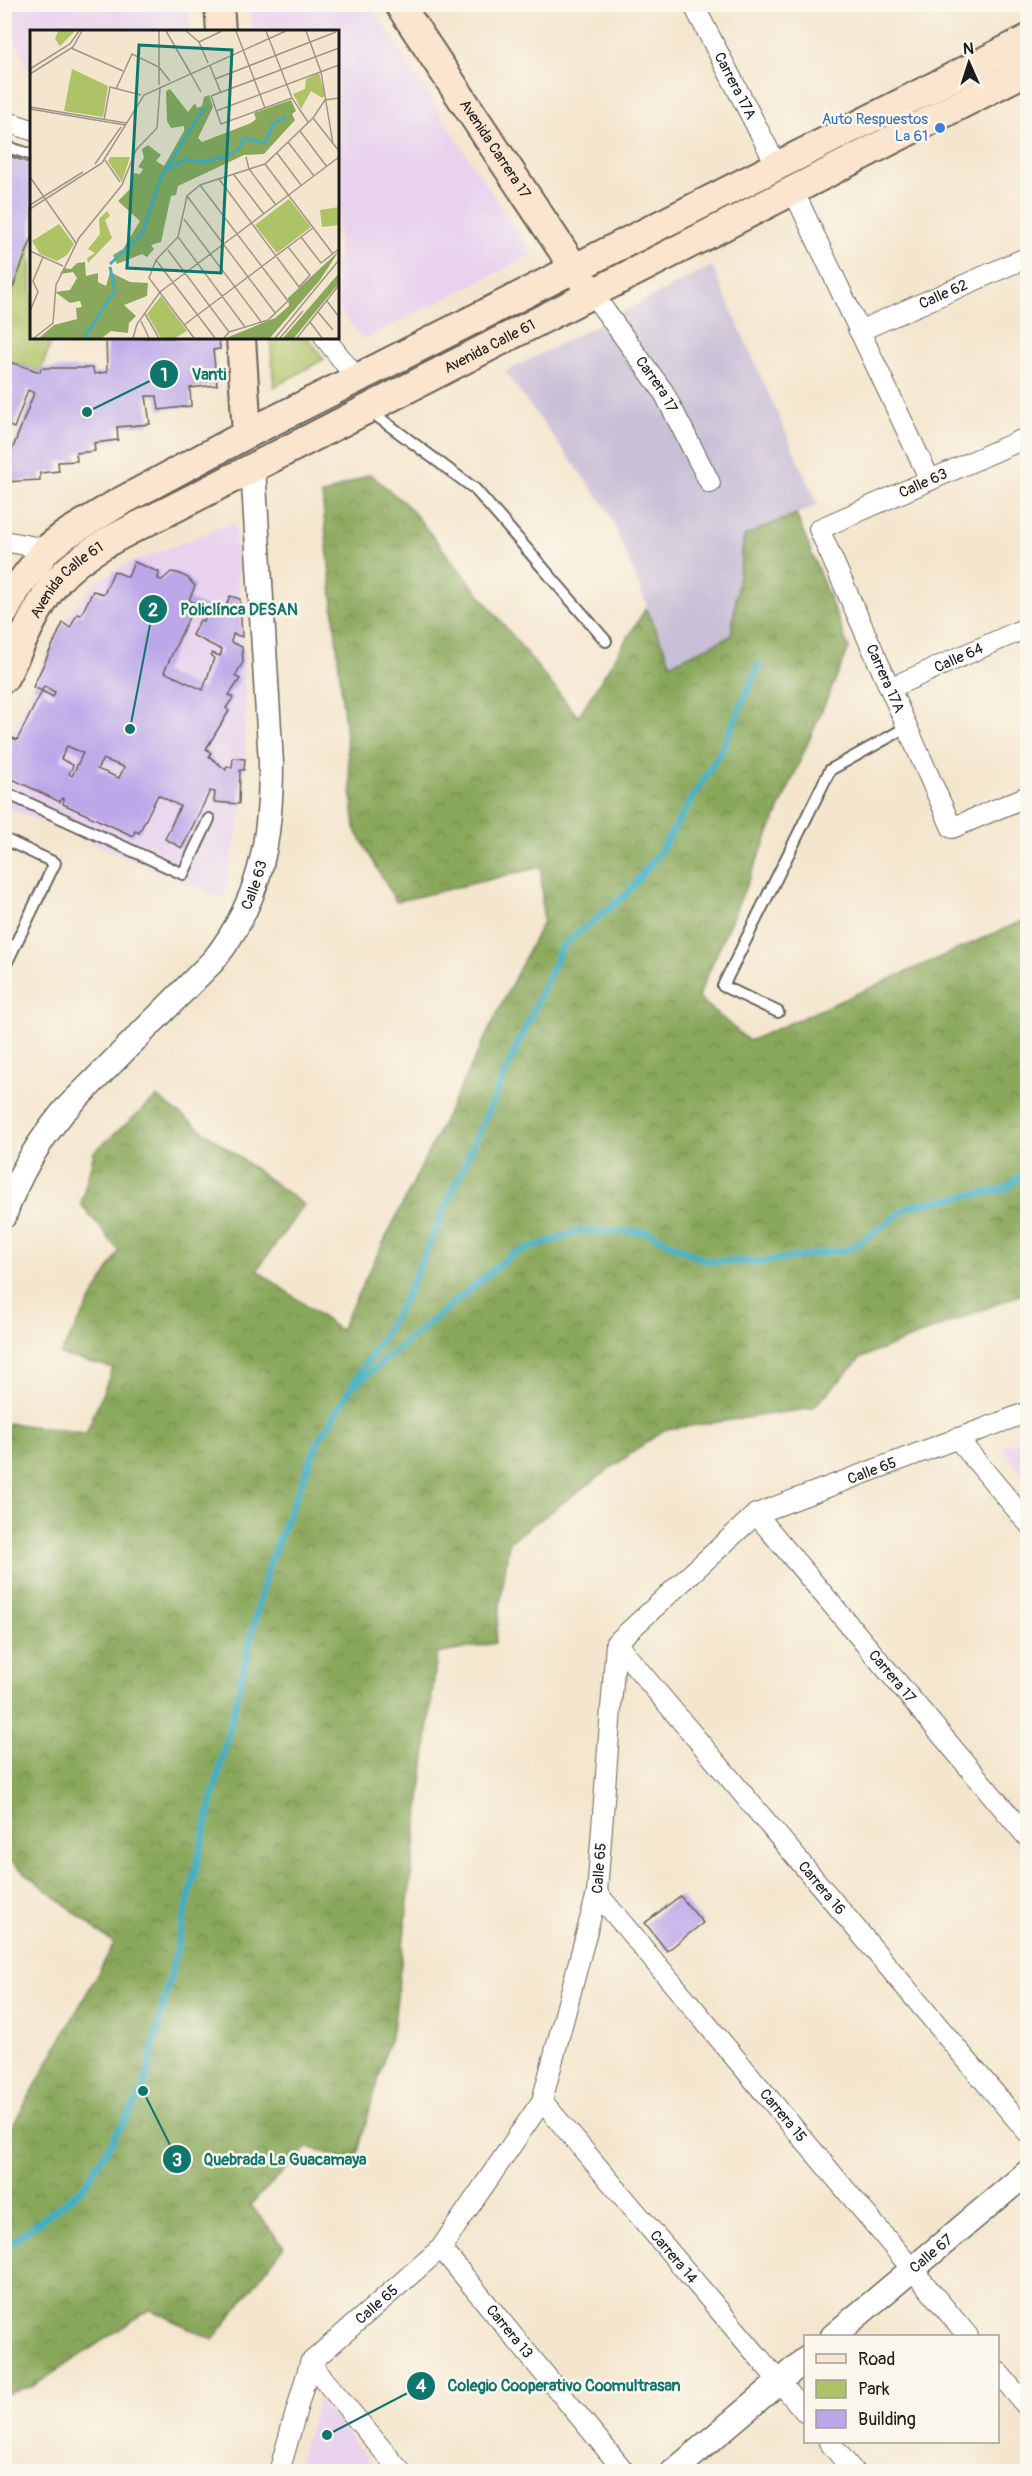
<svg xmlns="http://www.w3.org/2000/svg" width="1032" height="2476" viewBox="0 0 1032 2476" font-family="Pangolin,sans-serif">
  <defs>
    <pattern id="forest-crowns" width="20" height="18" patternUnits="userSpaceOnUse" patternTransform="scale(1.5)"><rect width="20" height="18" fill="#8aa85b"/><path d="M2 6a3 3 0 1 1 6 0M12 15a3 3 0 1 1 6 0" fill="none" stroke="#70884a"/></pattern>
  </defs>
  <rect width="100%" height="100%" fill="#fbf7ec"/>
  <filter id="ink" filterUnits="userSpaceOnUse"><feTurbulence type="fractalNoise" baseFrequency=".0167" numOctaves="2"/><feDisplacementMap in="SourceGraphic" scale="12" xChannelSelector="R" yChannelSelector="G"/><feConvolveMatrix kernelMatrix="1 2 1 2 8 2 1 2 1" color-interpolation-filters="sRGB"/></filter>
  <filter id="wash" filterUnits="userSpaceOnUse"><feTurbulence type="fractalNoise" baseFrequency=".008" numOctaves="4" result="noise"/><feDisplacementMap in="SourceGraphic" scale="24" xChannelSelector="R" yChannelSelector="G"/><feGaussianBlur stdDeviation="1.35" result="paint"/><feColorMatrix in="noise" values="0 0 0 0 0 0 0 0 0 0 0 0 0 0 0 0 0 1.4 0 .05"/><feComposite in="paint" operator="in"/></filter>
  <g filter="url(#wash)">
    <rect width="100%" height="100%" fill="#f4e6ce"/>
    <!-- built -->
    <g fill="#e8d2ee">
      <polygon points="4,5 188,5 190,31 32,32 31,76 5,17"/>
      <polygon points="249,5 370,5 532,255 363,340 338,307 338,32 252,31"/>
      <polygon points="235,522 246,708 244,801 223,899 5,806 5,749 63,623 96,581 130,563"/>
      <polygon points="1027,1438 1028,1438 1027,1480 1001,1447"/>
      <polygon points="318,2399 378,2471 296,2471"/>
    </g>
    <!-- industrial -->
    <polygon fill="#c9bfd7" points="712,266 818,505 744,537 731,636 671,664 608,510 505,372"/>
    <!-- forest -->
    <polygon fill="url(#forest-crowns)" stroke="#53623c" stroke-width="1.5" points="370,474 409,507 578,717 646,608 671,664 731,636 744,536 796,514 849,648 698,997 749,1041 1027,919 1027,1292 861,1358 813,1408 664,1430 509,1542 495,1643 437,1654 394,2023 355,2162 308,2147 250,2205 284,2246 213,2340 150,2309 32,2387 5,2394 5,2140 114,1944 4,1856 5,1432 8,1423 86,1433 113,1368 60,1355 119,1251 81,1204 94,1152 157,1097 304,1205 257,1270 340,1330 543,921 541,867 396,902 355,829 322,495"/>
    <!-- green -->
    <g fill="#aec266" stroke="#656f41" stroke-width="1.5">
      <polygon points="31,238 32,338 53,338 40,372 5,360 4,308"/>
      <polygon points="270,338 308,338 324,359 274,387"/>
    </g>
    <g fill="none" stroke-linecap="round" stroke-linejoin="round">
      <!-- stream -->
      <g stroke="#43aec2" stroke-width="7">
        <polyline points="356,1384 511,1255 579,1231 647,1232 706,1261 761,1262 851,1249 910,1206 1006,1189 1028,1169"/>
        <polyline points="4,2249 83,2188 143,2091 268,1566 318,1442 404,1301 562,946 626,895 660,852 722,749 759,665"/>
      </g>
    </g>
    <g id="blocks">
      <!-- building -->
      <g fill="#bca8e9" fill-rule="evenodd">
        <polygon points="4,154 32,164 32,238 5,308"/>
        <polygon points="106,338 219,338 220,349 213,350 217,385 190,388 191,406 159,410 157,396 146,396 150,424 117,427 118,440 94,443 95,451 76,453 77,461 58,462 59,471 40,473 40,480 4,482 4,471 34,393 28,390 14,428 4,424 4,360 40,372 41,368 93,368 94,374 107,372"/>
        <path d="M134 562 159 572 158 579 162 580 171 572 178 573 188 578 195 586 189 600 209 608 223 613 230 596 240 599 242 637 233 634 231 642 242 647 243 662 235 676 240 679 229 695 233 698 226 708 229 711 206 749 211 753 209 756 226 770 227 766 232 768 233 758 245 759 244 770H240L239 804 214 802 215 792 210 791 182 848 165 839 180 806 158 795 139 833 135 831 133 836 63 804 64 800 62 798 60 802 4 775V761L13 738 17 740 42 691 53 697 55 692 44 686 42 691 33 687 63 623 70 628 77 614 81 615 93 591 104 594 114 571 128 577ZM187 605 206 614 204 621 200 620 192 635 222 650 220 656 212 653 211 656 214 658 203 690 164 672 190 615 185 613ZM67 746 83 753 72 776 69 774 73 765 61 759ZM103 759 124 767 119 778 97 769Z"/>
        <polygon points="680,1896 703,1923 667,1951 645,1923"/>
      </g>
    </g>
  </g>
  <g filter="url(#ink)">
    <use href="#blocks" fill-opacity="0" stroke="#68635a" stroke-width="1.5"/>
    <g fill="none" stroke-linecap="round" stroke-linejoin="round">
      <defs>
        <g id="service">
          <polyline points="4,146 32,155"/>
          <polyline points="370,411 475,489 606,641"/>
          <polyline points="4,792 183,874 209,819"/>
          <polyline points="4,839 55,863 4,968"/>
          <polyline points="778,1012 723,986 830,770 907,727"/>
        </g>
        <g id="minor">
          <path id="s1" d="M693 4 777 166"/>
          <polyline points="4,121 32,130"/>
          <polyline points="793,190 930,480"/>
          <path id="s2" d="M592 293 663 391 710 483"/>
          <path id="s3" d="M859 331 1028 257"/>
          <polyline points="325,338 357,379"/>
          <path id="s4" d="M1028 437 819 529 952 828 1028 796"/>
          <polyline points="4,541 47,549"/>
          <path id="s5" d="M890 688 1028 627"/>
          <polyline points="957,1438 1028,1523"/>
          <path id="s6" d="M756 1514 1028 1838"/>
          <path id="s7" d="M616 1643 1028 2133"/>
          <path id="s8" d="M597 1893 968 2336"/>
          <path id="s9" d="M542 2101 806 2413"/>
          <path id="s10" d="M441 2248 625 2472"/>
          <polyline points="310,2363 401,2472"/>
          <polyline points="998,2372 1028,2408"/>
          <polyline points="829,2442 854,2472"/>
          <path id="s11" d="M279 2472 310 2363 441 2248 542 2101 597 1893 616 1643 756 1514 1028 1412"/>
        </g>
        <g id="tertiary">
          <path id="s12" d="M4 1216C18 1175 37 1144 64 1111L214 960C262 898 271 838 271 763L253 467"/>
          <path id="s13" d="M833 2336 1028 2172"/>
          <polyline points="673,2472 806,2359"/>
        </g>
        <g id="secondary">
          <polyline points="219,4 221,32"/>
          <path id="s14" d="M399 4 585 284"/>
          <polyline points="241,338 247,434"/>
          <polyline points="4,612 18,586 47,549 65,535 118,503 247,434 1028,39"/>
          <path id="s15" d="M4 678C21 646 35 608 58 580 88 546 144 524 184 503L1028 70"/>
        </g>
      </defs>
      <!-- service casing -->
      <use href="#service" stroke="#68635a" stroke-width="14"/>
      <!-- minor casing -->
      <use href="#minor" stroke="#68635a" stroke-width="22"/>
      <!-- tertiary casing -->
      <use href="#tertiary" stroke="#68635a" stroke-width="27"/>
      <!-- secondary casing -->
      <use href="#secondary" stroke="#68635a" stroke-width="32"/>
      <!-- service -->
      <use href="#service" stroke="#fff" stroke-width="10"/>
      <!-- minor -->
      <use href="#minor" stroke="#fff" stroke-width="20"/>
      <!-- tertiary -->
      <use href="#tertiary" stroke="#fff" stroke-width="24"/>
      <!-- secondary -->
      <use href="#secondary" stroke="#fbe5cf" stroke-width="28"/>
    </g>
  </g>
  <!-- markers -->
  <circle fill="#3f7fe0" stroke="#fbf7ec" stroke-width="2" cx="940" cy="128" r="6"/>
  <g text-anchor="middle" stroke-width="5" stroke-linejoin="round" paint-order="stroke">
    <!-- street labels -->
    <g font-size="15" fill="#1c1c1c" stroke="#fbf7ec">
      <text dy="5" stroke="none"><textPath href="#s1" startOffset="92">Carrera 17A</textPath></text>
      <text dy="5" stroke="none"><textPath href="#s14" startOffset="174">Avenida Carrera 17</textPath></text>
      <text dy="5" stroke="none"><textPath href="#s3" startOffset="92">Calle 62</textPath></text>
      <text dy="5" stroke="none"><textPath href="#s15" startOffset="604">Avenida Calle 61</textPath></text>
      <text dy="5" stroke="none"><textPath href="#s2" startOffset="112">Carrera 17</textPath></text>
      <text transform="translate(923 483) rotate(-24)" y="5">Calle 63</text>
      <text dy="5" stroke="none"><textPath href="#s15" startOffset="118">Avenida Calle 61</textPath></text>
      <text dy="5" stroke="none"><textPath href="#s5" startOffset="75">Calle 64</textPath></text>
      <text dy="5" stroke="none"><textPath href="#s4" startOffset="392">Carrera 17A</textPath></text>
      <text dy="5" stroke="none"><textPath href="#s12" startOffset="420">Calle 63</textPath></text>
      <text dy="5" stroke="none"><textPath href="#s11" startOffset="1246">Calle 65</textPath></text>
      <text dy="5" stroke="none"><textPath href="#s6" startOffset="212">Carrera 17</textPath></text>
      <text dy="5" stroke="none"><textPath href="#s11" startOffset="706">Calle 65</textPath></text>
      <text dy="5" stroke="none"><textPath href="#s7" startOffset="320">Carrera 16</textPath></text>
      <text dy="5" stroke="none"><textPath href="#s8" startOffset="290">Carrera 15</textPath></text>
      <text dy="5" stroke="none"><textPath href="#s13" startOffset="128">Calle 67</textPath></text>
      <text dy="5" stroke="none"><textPath href="#s9" startOffset="204">Carrera 14</textPath></text>
      <text dy="5" stroke="none"><textPath href="#s11" startOffset="202">Calle 65</textPath></text>
      <text dy="5" stroke="none"><textPath href="#s10" startOffset="108">Carrera 13</textPath></text>
    </g>
    <!-- shop labels -->
    <g font-size="15" fill="#366cbe" stroke="#fbf7ec" text-anchor="end">
      <text x="928" y="124">Auto Respuestos<tspan x="928" dy="17">La 61</tspan></text>
    </g>
  </g>
  <!-- overview -->
  <g transform="translate(30 30)">
    <rect width="309" height="309" fill="#f4e6ce"/>
    <path d="M77 181 80 186 75 190 82 208 58 233 57 228 65 223 58 219 70 204 69 189Z" fill="#aec266"/>
    <path d="M140 59 158 82 165 73 167 78 172 76 174 67 179 65 183 77 168 108 172 112 221 93 226 89 224 83 261 70 266 81 262 84 265 90 234 124 214 125 148 156 146 165 141 166 131 212 121 215 124 219 117 227 112 224 87 234 83 225 93 219 110 191 88 171 100 159 103 143 110 144 113 139 108 137 114 128 112 119 118 115 131 125 126 131 134 136 154 101V96L141 98 137 91 136 61ZM309 221 290 250 240 308H196L245 288 259 276 258 268ZM55 232 56 246 68 243V252L76 256 80 242 100 252 118 253 117 266 94 275 106 286 99 293 98 303 81 301 72 308H9L24 295 47 289 46 278 52 277 50 271 40 273 25 262 40 260 47 248 43 242 30 244 34 238 41 239 47 233ZM309 243V253L264 308H253Z" fill="#8aa85b"/>
    <path d="M28 1H45L30 16 25 9ZM42 39 78 56 73 87 34 81ZM289 43 295 65 292 68 281 61 271 79 263 64 275 59 276 49ZM80 127H100L92 152 78 131ZM259 169 281 197 247 223 225 195ZM309 177V195L292 197 290 180ZM29 194 44 214 37 225 27 231 10 224 2 211ZM131 266 157 301 145 308H131L117 284Z" fill="#aec266"/>
    <path fill="none" stroke="#43aec2" stroke-width="3" d="M135 141 156 129 172 132 194 127 208 120 214 108 235 113 243 94 256 87M80 234 112 204 131 147 174 78M54 308 85 260 80 237"/>
    <path fill="none" stroke="#9e9587" stroke-width="1.5" d="M129 1V55M136 1 161 44M156 1 169 12 178 33M206 1 235 78M236 1 262 68 278 92M276 1 291 42 303 114M169 12 192 1M41 18 93 41M180 36 191 63M0 39 40 14 49 1M0 44 43 17 52 1M161 44 171 62M185 49 306 2M86 59 102 24 129 37 140 51M262 68 191 94 181 66 309 18M0 77 96 93M0 79 95 95M186 81 309 35M283 88 309 121M74 90 80 57 111 65M270 101 297 137M258 112 284 146M247 123 271 155M216 127 219 139 246 175M75 130 90 152M65 134 91 97M235 134 303 224M204 145 234 184M0 147 46 213M189 149 269 257 280 245 258 217M170 155 258 271 238 290 199 302 194 308M157 166 246 284M0 175 53 142M0 179 72 133 114 65 256 1M154 189 232 293M148 207 215 297M271 207 291 233 309 219M138 220 199 302M0 221 33 236M126 230 185 308M297 271 309 287M0 281 8 262 3 251 13 227M288 282 303 300M115 284 129 308M111 291 119 308M280 292 292 308M154 295 283 198M4 308 23 293 26 255 49 208 92 155 106 120 127 98 130 58M103 308 107 294 130 262 309 127M164 308 119 248 126 230 148 207 157 166 170 155 235 134 283 88 295 70 309 68M245 308 309 230M250 308 273 281M267 308 309 255"/>
    <path fill="#0f766e" fill-opacity="0.15" stroke="#0f766e" stroke-width="3" d="M109 15 202 20 191 243 97 238Z"/>
    <rect width="309" height="309" fill="none" stroke="#1c1c1c" stroke-width="3"/>
  </g>
  <!-- callouts -->
  <path fill="none" stroke="#0f766e" stroke-width="2" d="M87 412L164 374M130 729L153 609M143 2091L177 2159M327 2435L421 2386"/>
  <g fill="#0f766e" stroke="#fbf7ec" stroke-width="2">
    <circle cx="87" cy="412" r="6"/>
    <circle cx="130" cy="729" r="6"/>
    <circle cx="143" cy="2091" r="6"/>
    <circle cx="327" cy="2435" r="6"/>
    <circle cx="164" cy="374" r="15"/>
    <circle cx="153" cy="609" r="15"/>
    <circle cx="177" cy="2159" r="15"/>
    <circle cx="421" cy="2386" r="15"/>
  </g>
  <g font-size="18" text-anchor="middle" font-weight="bold" fill="#fff">
    <text x="164" y="381">1</text>
    <text x="153" y="616">2</text>
    <text x="177" y="2166">3</text>
    <text x="421" y="2392">4</text>
  </g>
  <g font-size="16" text-anchor="middle" font-weight="bold" fill="#0f766e" stroke="#fbf7ec" stroke-width="5" stroke-linejoin="round" paint-order="stroke">
    <text x="209" y="380">Vanti</text>
    <text x="239" y="615">Policlínca DESAN</text>
    <text x="285" y="2165">Quebrada La Guacamaya</text>
    <text x="564" y="2391">Colegio Cooperativo Coomultrasan</text>
  </g>
  <!-- margin -->
  <rect width="1032" height="2476" fill="none" stroke="#fbf7ec" stroke-width="24"/>
  <!-- legend -->
  <rect x="804" y="2335" width="195" height="108" fill="#fbf7ec" stroke="#a29f99" stroke-width="1.5"/>
  <rect x="816" y="2354" width="30" height="9" fill="#fbe5cf" stroke="#a29f99" stroke-width="1.5"/>
  <text x="858" y="2365" font-size="18" fill="#1c1c1c">Road</text>
  <rect x="816" y="2380" width="30" height="18" fill="#aec266" stroke="#a29f99" stroke-width="1.5"/>
  <text x="858" y="2395" font-size="18" fill="#1c1c1c">Park</text>
  <rect x="816" y="2410" width="30" height="18" fill="#bca8e9" stroke="#a29f99" stroke-width="1.5"/>
  <text x="858" y="2425" font-size="18" fill="#1c1c1c">Building</text>
  <!-- north arrow -->
  <g transform="translate(969 63) rotate(357)" stroke="#fbf7ec" stroke-width="4.5" paint-order="stroke">
  <path d="M0-4.5L10 22L0 15L-10 22Z" fill="#1c1c1c"/>
  <text y="-9" font-size="16" font-weight="bold" text-anchor="middle" fill="#1c1c1c">N</text>
  </g>
</svg>
